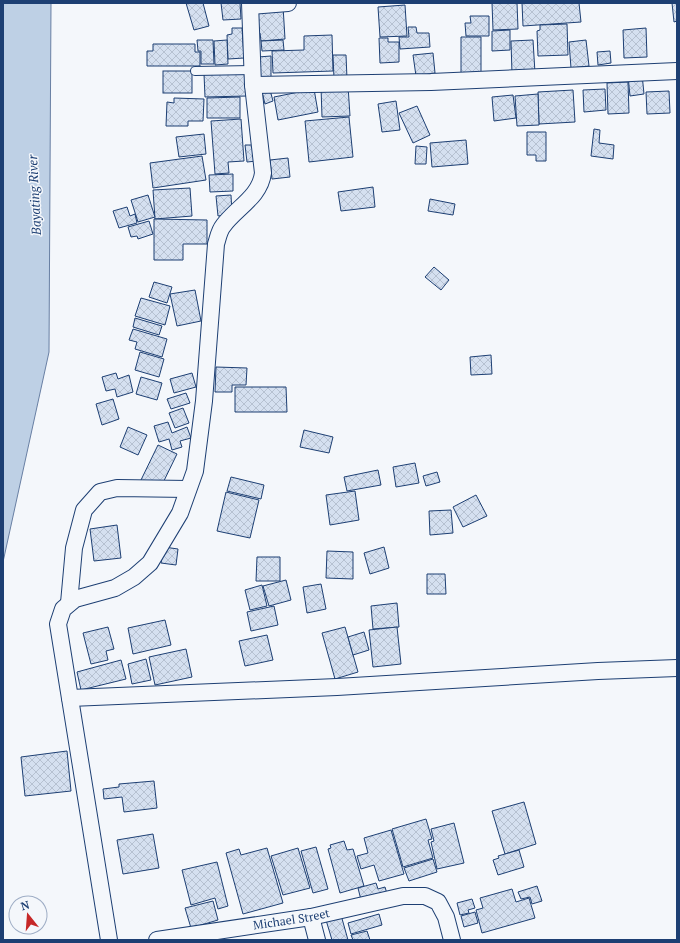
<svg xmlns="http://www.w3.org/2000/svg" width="680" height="943" viewBox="0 0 680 943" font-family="'PT Serif',serif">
  <defs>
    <pattern id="building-cross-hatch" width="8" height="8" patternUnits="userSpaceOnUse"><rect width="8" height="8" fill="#d5e0f0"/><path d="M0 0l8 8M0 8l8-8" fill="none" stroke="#b6c1d1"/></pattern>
  </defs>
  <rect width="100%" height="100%" fill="#f4f7fb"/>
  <!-- water -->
  <polygon fill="#bed0e5" stroke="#687fa3" points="3,3 51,3 49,352 3,562"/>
  <!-- building -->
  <g fill="url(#building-cross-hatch)" stroke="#1d3f73">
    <polygon points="186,3 203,3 209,26 194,30"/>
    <polygon points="221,3 240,3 241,19 223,20"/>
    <polygon points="492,3 517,3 518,29 493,30"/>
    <polygon points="522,3 579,3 581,22 523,26"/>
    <polygon points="672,3 677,3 677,21 674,22"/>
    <polygon points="405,5 407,36 380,37 378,7"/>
    <polygon points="283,6 285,39 261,41 260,33 258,33 256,8"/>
    <polygon points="470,16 489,16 489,36 466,36 465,23 471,23"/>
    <polygon points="567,24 568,55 538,56 537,31 540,30 540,25"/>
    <polygon points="408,27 416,27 417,33 429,33 430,47 400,49 399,37 409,37"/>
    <polygon points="232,28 242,28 244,58 228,59 227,35 232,34"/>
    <polygon points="646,28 647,57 624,58 623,30"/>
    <polygon points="510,30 510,50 492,51 492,31"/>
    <polygon points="332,35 333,71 273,73 272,51 304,50 304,36"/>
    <polygon points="461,37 481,37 481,72 461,73"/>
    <polygon points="379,38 388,38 388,42 399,42 399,62 380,63"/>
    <polygon points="197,40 213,40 214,64 201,64 201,51 198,51"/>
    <polygon points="227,40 228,64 215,65 214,41"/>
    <polygon points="283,40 284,50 262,51 261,41"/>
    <polygon points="533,40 535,73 512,74 511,41"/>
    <polygon points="586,40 589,66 571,68 569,42"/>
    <polygon points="153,44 195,44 195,52 200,52 200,66 147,66 147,51 153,51"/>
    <polygon points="610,51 611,63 598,65 597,52"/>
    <polygon points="433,53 435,73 416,76 413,55"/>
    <polygon points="333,55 346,55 347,79 334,79"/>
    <polygon points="271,56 271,78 258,78 258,57"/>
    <rect x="163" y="71" width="29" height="22"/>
    <polygon points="246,73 247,96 205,97 204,74"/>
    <polygon points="642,74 644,94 630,96 628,76"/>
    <polygon points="628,82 629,113 608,114 607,83"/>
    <polygon points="269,86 273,101 265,104 261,88"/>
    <polygon points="348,86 350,116 322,117 321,87"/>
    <polygon points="314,89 318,112 278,120 274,97"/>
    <polygon points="605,89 606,110 584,112 583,90"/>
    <polygon points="573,90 575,122 539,124 538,92"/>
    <polygon points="669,91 670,113 647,114 646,92"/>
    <polygon points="538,94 539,125 517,126 515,96"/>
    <polygon points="513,95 516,118 494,121 492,97"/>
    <polygon points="240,97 240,118 207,118 207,98"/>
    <polygon points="174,98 204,99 203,121 188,121 188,126 166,126 167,102 174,103"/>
    <polygon points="396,101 400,130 382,132 378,104"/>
    <polygon points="417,106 430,135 413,143 399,113"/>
    <polygon points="349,117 353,157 309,162 305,121"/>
    <polygon points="241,119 244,161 228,162 229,173 215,174 211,121"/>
    <polygon points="594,129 600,130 599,143 614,145 613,159 591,156"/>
    <polygon points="527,132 546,132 546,161 536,161 536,155 527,155"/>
    <polygon points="204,134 206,154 179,157 176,137"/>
    <polygon points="466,140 468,164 432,167 430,143"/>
    <polygon points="245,145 255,145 257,161 247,162"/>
    <polygon points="416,146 427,147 426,164 415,164"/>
    <polygon points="202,156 206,180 153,188 150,163"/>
    <polygon points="288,158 290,177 272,179 270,160"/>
    <polygon points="233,174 233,191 210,192 209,175"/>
    <polygon points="373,187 375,207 341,211 338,192"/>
    <polygon points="190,188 192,216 155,219 153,190"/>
    <polygon points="148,195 155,217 138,222 131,200"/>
    <polygon points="231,195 232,214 218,216 216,196"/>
    <polygon points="430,199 455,204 453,215 428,211"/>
    <polygon points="127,207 130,216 135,214 137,223 119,228 113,211"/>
    <polygon points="154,219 207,220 207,244 183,244 183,260 154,260"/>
    <polygon points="149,221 153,234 138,239 137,236 131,237 128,227"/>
    <polygon points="434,267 449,280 441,290 425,277"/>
    <polygon points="154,282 172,287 167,303 149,297"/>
    <polygon points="195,290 201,321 177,326 170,294"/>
    <polygon points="141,298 170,306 165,325 135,316"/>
    <polygon points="135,318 162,326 159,335 133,327"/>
    <polygon points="133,329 167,339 162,357 135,349 137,342 129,340"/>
    <polygon points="140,352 164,359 159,377 135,370"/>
    <polygon points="491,355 492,374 471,375 470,357"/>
    <polygon points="216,367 247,368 246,385 232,385 232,392 215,392"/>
    <polygon points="116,373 118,379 129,375 133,392 117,397 115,389 106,391 102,377"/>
    <polygon points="192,373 196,387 174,393 170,379"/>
    <polygon points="141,377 162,383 157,400 136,394"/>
    <polygon points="235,387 286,387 287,412 235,412"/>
    <polygon points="186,393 190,403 171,409 167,399"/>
    <polygon points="113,399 119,419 102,425 96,404"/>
    <polygon points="183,408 189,423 175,428 169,413"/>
    <polygon points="168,422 172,433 187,427 191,438 180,441 182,447 172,450 169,439 159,442 154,426"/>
    <polygon points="128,427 147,435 138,455 120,447"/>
    <polygon points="304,430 333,437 329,453 300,447"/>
    <polygon points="158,445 177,454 159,491 140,482"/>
    <polygon points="415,463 419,483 396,487 393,467"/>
    <polygon points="378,470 381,485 347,491 344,477"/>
    <polygon points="437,472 440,482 426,486 423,476"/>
    <polygon points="231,477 264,485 261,499 227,491"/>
    <polygon points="355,491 359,520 330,525 326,495"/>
    <polygon points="226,492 259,500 250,538 217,531"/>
    <polygon points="476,495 487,516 463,527 453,507"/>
    <polygon points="451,510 453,533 430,535 429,511"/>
    <polygon points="117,525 121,558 94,561 90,529"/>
    <polygon points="164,547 178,549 176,565 161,563"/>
    <polygon points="384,547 389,568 370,574 364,553"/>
    <polygon points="327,551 353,552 353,579 326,578"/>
    <polygon points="257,557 280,557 280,581 256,581"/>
    <polygon points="427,574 445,574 446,594 427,594"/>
    <polygon points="286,580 291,600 269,606 263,586"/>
    <polygon points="321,584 326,609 307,613 303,587"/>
    <polygon points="262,585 267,606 250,610 245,590"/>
    <polygon points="397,603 399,627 373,629 371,606"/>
    <polygon points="274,606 278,625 251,631 247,612"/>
    <polygon points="165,620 171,645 133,654 128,628"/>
    <polygon points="108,627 114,649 106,651 108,660 91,664 83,633"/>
    <polygon points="345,627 358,672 335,679 322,633"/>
    <polygon points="397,627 401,664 373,667 369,630"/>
    <polygon points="364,632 369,650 353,655 348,637"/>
    <polygon points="267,635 273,660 245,666 239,641"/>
    <polygon points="186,649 192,677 155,685 149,657"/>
    <polygon points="146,659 151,680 132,684 128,664"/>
    <polygon points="121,660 126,679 81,690 77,672"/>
    <polygon points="67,751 71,791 25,796 21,757"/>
    <polygon points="154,781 157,808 124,812 122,797 104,799 103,789 119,787 119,784"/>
    <polygon points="524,802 536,844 505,854 492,811"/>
    <polygon points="426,819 432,839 428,840 433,858 403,867 392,829"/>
    <polygon points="454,823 464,863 437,869 431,842 434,841 431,829"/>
    <polygon points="391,830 404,874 379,881 374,865 361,869 357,856 368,853 364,838"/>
    <polygon points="153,834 159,868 123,874 117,840"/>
    <polygon points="344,841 347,850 353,849 364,886 340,893 328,849 331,848 330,845"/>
    <polygon points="316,847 328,889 313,893 301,851"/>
    <polygon points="267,848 283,903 243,914 226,853 239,849 241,855"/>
    <polygon points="298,848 310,888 283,895 271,856"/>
    <polygon points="519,850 524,867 498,875 493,860 499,858 498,856"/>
    <polygon points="433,859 437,872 409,881 404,868"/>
    <polygon points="217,862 228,906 218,909 215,898 191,905 182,870"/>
    <polygon points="376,883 378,889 385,887 388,897 362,904 358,888"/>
    <polygon points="537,886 542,901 532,904 530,897 521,899 518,892"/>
    <polygon points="512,889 516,902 529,898 535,918 482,933 476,910 483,908 480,898"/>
    <polygon points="472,899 475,908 468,910 469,913 460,915 457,903"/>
    <polygon points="213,901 218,920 191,928 185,908"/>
    <polygon points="475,912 478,923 464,927 461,916"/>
    <polygon points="379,914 382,925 351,934 348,923"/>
    <polygon points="341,915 348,940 332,940 326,920"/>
    <polygon points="367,931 370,940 353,940 351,935"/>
  </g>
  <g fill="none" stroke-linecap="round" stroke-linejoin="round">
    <defs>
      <polyline id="service" points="195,71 252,70"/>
      <g id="minor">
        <polyline points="251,6 288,3"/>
        <polyline points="253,85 431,82 677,71"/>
        <polyline points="69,603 74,548 84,510 100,492 117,488 188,489"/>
        <polyline points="70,698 337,687 598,671 677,668"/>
        <polyline points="311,917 317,940"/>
        <path d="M109 940 58 624 63 609 75 599 115 588 134 577 150 563 180 513 195 471 204 401 216 244C218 238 219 231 223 226 236 208 260 197 263 173L253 85 250 3"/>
        <path id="s1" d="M157 940 311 917 403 896H425L438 902 446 917 452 940"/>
      </g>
    </defs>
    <!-- service casing -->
    <use href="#service" stroke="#1d3f73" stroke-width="10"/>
    <!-- minor casing -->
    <use href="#minor" stroke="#1d3f73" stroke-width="18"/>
    <!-- service -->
    <use href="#service" stroke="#f4f7fb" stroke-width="8"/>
    <!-- minor -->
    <use href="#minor" stroke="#f4f7fb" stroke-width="16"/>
  </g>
  <g text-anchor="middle" stroke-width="3" stroke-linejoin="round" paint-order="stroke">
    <!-- street labels -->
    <g font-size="12" fill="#1d3f73" stroke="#f4f7fb">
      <text dy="4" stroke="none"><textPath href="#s1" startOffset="136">Michael Street</textPath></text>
    </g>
    <!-- water labels -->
    <g font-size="13" font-style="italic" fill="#1d3f73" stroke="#f4f7fb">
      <text transform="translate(34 195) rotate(-93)" y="5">Bayating River</text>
    </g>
  </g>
  <!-- border -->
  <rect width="680" height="943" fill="none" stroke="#1d3f73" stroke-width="8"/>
  <!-- north arrow -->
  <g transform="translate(28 915) rotate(343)"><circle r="19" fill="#f4f7fb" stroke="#9eadc5"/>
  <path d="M0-3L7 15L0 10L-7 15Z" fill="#c62828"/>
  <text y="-6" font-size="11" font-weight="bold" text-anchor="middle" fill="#1d3f73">N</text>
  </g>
</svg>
